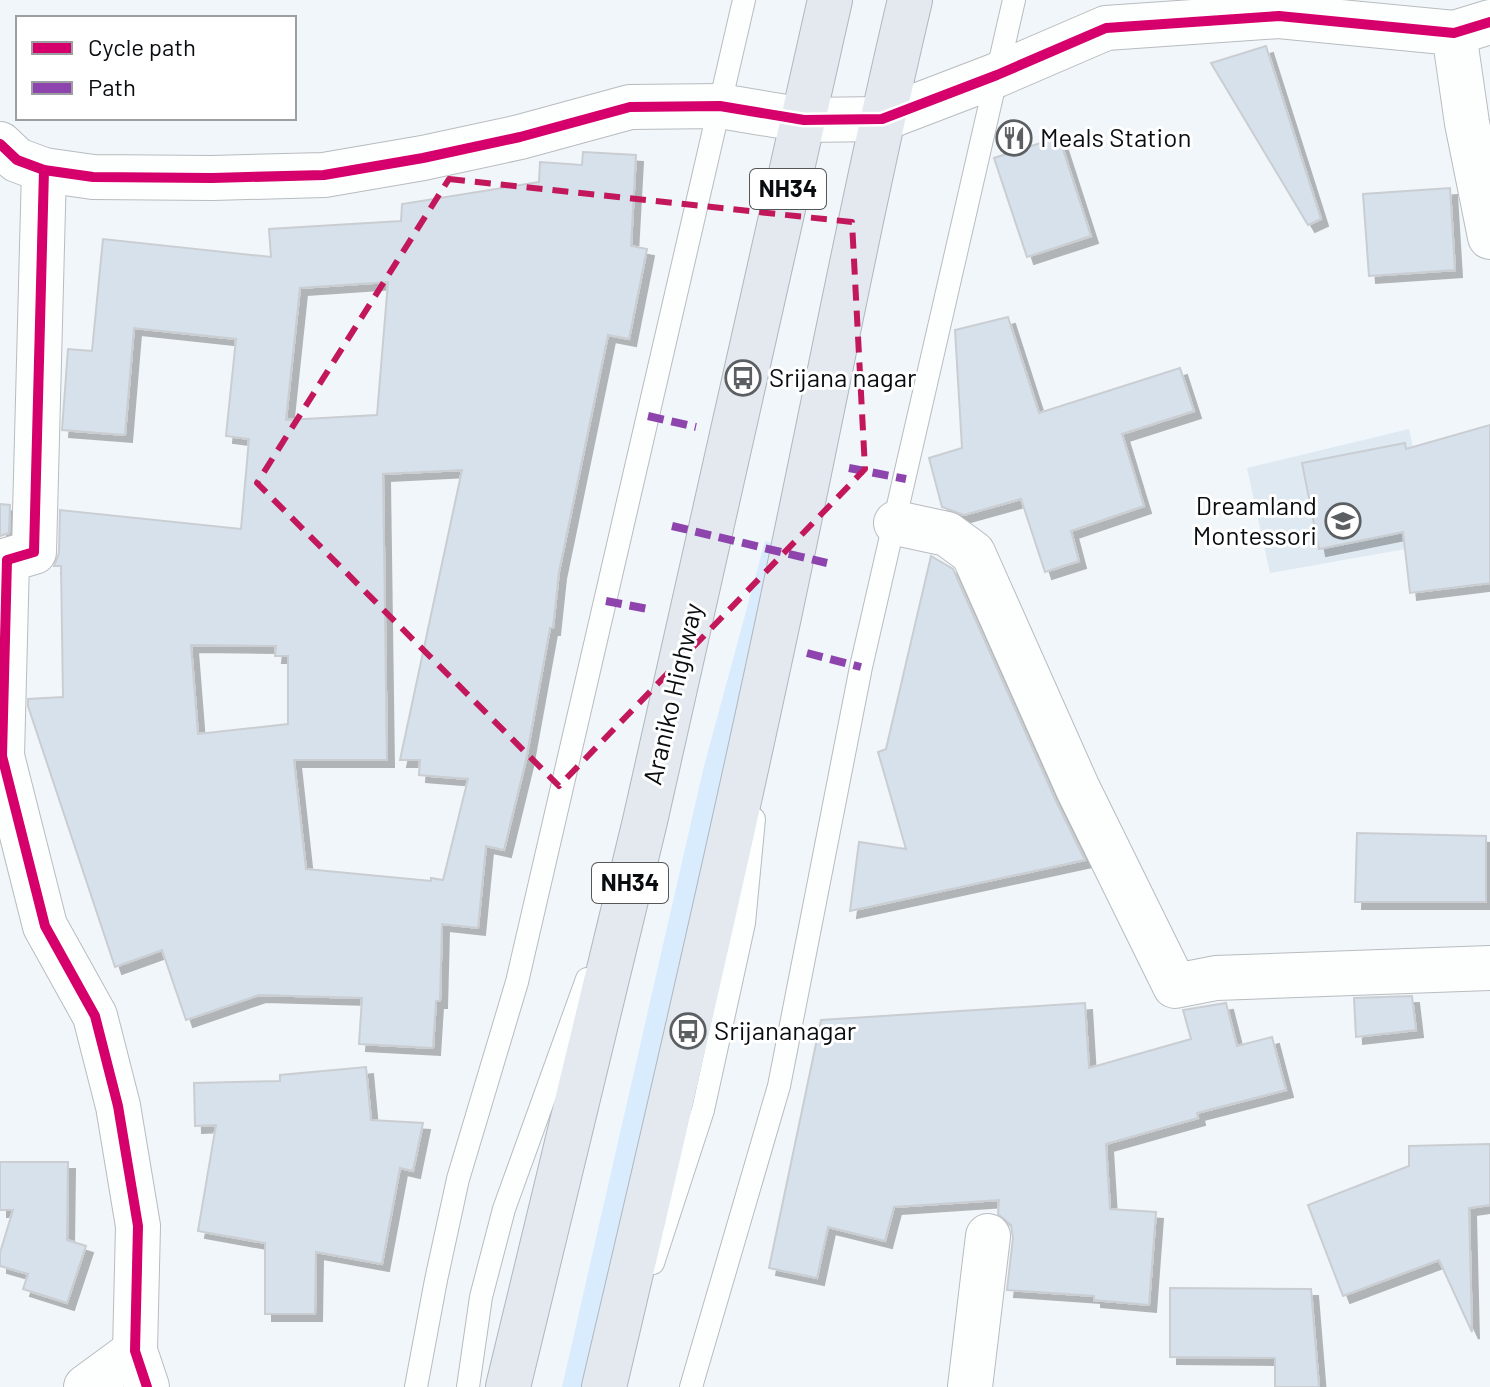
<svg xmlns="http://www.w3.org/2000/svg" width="1490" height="1387" viewBox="0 0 1490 1387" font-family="Barlow,sans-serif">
  <defs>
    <filter id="shadow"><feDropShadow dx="7" dy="7" stdDeviation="0" flood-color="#0004"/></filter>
  </defs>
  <rect width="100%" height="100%" fill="#f1f6fa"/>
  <!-- built -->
  <polygon fill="#dee9f2" points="1409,429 1434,544 1270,573 1247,468"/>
  <!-- green -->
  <polygon fill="#d9ecfd" points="765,541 779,545 587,1387 562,1387 703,770"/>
  <!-- building -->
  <g fill="#d6e1eb" stroke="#caced2" stroke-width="2" fill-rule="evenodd" filter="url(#shadow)">
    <polygon points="1266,46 1321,219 1308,225 1211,63"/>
    <polygon points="1059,137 1091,236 1027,257 994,158"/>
    <path d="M583 152 636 155 631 246 647 249 629 339 608 335 559 572 553 628H550L526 760 504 850 486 846 478 928 442 924 440 1001H436L433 1048 359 1044 362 998 259 995 186 1020 162 950 115 967 28 706V699L63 697 61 566H54L59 553 60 510 241 529 249 439 226 436 236 339 134 328 125 435 62 430 68 349 92 351 103 239 271 257 269 229 401 221 402 204 539 182 540 162 582 165ZM388 282 377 415 286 420 300 288ZM462 470 400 760H420L419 775 468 779 443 880 431 878V881L306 869 294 760H387L383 474ZM191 645 276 646 275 656H288V724L198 734Z"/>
    <polygon points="1450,188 1455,270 1369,276 1363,194"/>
    <polygon points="1008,317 1039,413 1180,368 1194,411 1122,434 1144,506 1071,531 1079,561 1045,572 1021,499 964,515 942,507 929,458 962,448 955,330"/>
    <polygon points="1490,425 1490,583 1410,593 1403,532 1319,549 1302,463 1405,443 1406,449"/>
    <polygon points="0,504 10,505 9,533 0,536"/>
    <polygon points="931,556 953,569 1055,799 1085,860 850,911 859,842 906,849 878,752 886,749"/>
    <polygon points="1357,833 1486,836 1486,902 1355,902"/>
    <polygon points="1412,996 1416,1030 1356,1037 1354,998"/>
    <polygon points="1085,1003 1089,1068 1191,1039 1183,1010 1226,1003 1237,1046 1272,1037 1286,1090 1197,1113 1198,1118 1106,1144 1110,1209 1156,1212 1149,1305 1094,1300 1094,1296 1007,1290 1013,1238 1011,1225 998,1214 999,1200 894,1207 885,1241 828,1227 817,1278 769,1268 821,1020"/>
    <polygon points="366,1067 371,1120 423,1123 413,1171 400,1168 382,1264 316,1252 315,1314 265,1314 265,1243 198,1231 216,1125 195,1126 194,1083 280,1081 280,1075"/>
    <polygon points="1490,1144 1490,1205 1469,1208 1472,1332 1439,1260 1343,1296 1308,1205 1409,1166 1409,1146"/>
    <polygon points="0,1162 68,1162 67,1240 86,1246 67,1303 23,1289 28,1274 0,1266 0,1253 13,1210 0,1210"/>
    <polygon points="1170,1288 1311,1289 1319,1387 1275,1387 1275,1358 1170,1357"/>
  </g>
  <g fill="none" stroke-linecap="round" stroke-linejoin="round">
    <defs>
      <g id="lane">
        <polyline points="653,1263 703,1110 744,923 754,819"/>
        <polyline points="416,1387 436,1280 458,1179 517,982 744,0"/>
        <polyline points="468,1387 481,1297 504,1209 587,979"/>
        <polyline points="691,1387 779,1086 861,667 1014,0"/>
      </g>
      <g id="street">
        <polyline points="1454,33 1467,123 1490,237"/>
        <polyline points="0,144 17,160 44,170 93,177 212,178 324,175 423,158 520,137 630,107 720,106 804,120 882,119 997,75 1106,28 1279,16 1454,33 1490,22"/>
        <polyline points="44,170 34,552 7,560 2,756 45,926 95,1016 118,1106 138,1226 135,1351 147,1387"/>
        <polyline points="896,523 947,534 973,553 1078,789 1175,986 1216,978 1490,968"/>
        <polyline points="86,1387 135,1351"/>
        <polyline points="970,1387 988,1236"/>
      </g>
      <g id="highway">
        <polyline points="508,1387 645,821 830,0"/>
        <path d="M604 1387C661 1146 717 905 769 663 817 442 858 220 910 0"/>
      </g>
    </defs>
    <!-- lane casing -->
    <use href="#lane" stroke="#b8bcbf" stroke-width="24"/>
    <!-- street casing -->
    <use href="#street" stroke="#b8bcbf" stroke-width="46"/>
    <!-- highway casing -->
    <use href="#highway" stroke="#aeb7bf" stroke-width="46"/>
    <!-- lane -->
    <use href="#lane" stroke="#fdfefe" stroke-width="22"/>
    <!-- street -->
    <use href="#street" stroke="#fdfefe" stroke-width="44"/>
    <!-- highway -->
    <use href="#highway" stroke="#e3e9ef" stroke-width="44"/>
    <!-- quiet -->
    <g stroke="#8e44ad" stroke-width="8" stroke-dasharray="16 8" stroke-linecap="butt">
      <polyline points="648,416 696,427"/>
      <polyline points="849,468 906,479"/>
      <polyline points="672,526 827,563"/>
      <polyline points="606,601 653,610"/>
      <polyline points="807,653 861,667"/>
    </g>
    <defs>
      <g id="cycleway">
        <polyline points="0,144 17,160 44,170 93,177 212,178 324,175 423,158 520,137 630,107 720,106 804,120 882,119 997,75 1106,28 1279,16 1454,33 1490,22"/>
        <polyline points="44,170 34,552 7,560 2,756 45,926 95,1016 118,1106 138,1226 135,1351 147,1387"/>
      </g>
    </defs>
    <!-- cycleway casing -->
    <use href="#cycleway" stroke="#fff" stroke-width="15"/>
    <!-- cycleway -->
    <use href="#cycleway" stroke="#d6006c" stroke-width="10"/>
  </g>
  <!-- marked area -->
  <path fill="none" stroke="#c2185b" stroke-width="6" stroke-dasharray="16 10" stroke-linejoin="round" d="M449 179 852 222 865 469 559 786 257 483Z"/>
  <!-- icons -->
  <defs>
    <symbol id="restaurant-ring" viewBox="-11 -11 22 22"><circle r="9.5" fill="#fff" stroke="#5b5f62" stroke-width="1.5"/><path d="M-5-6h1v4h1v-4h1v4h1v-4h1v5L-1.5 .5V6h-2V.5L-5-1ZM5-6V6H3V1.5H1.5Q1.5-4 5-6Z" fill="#5b5f62"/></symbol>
    <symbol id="bus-ring" viewBox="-11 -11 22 22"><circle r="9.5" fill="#fff" stroke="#5b5f62" stroke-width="1.5"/><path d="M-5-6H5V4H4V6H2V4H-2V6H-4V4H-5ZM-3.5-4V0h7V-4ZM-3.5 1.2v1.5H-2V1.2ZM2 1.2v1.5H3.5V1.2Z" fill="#5b5f62"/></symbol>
    <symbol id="school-ring" viewBox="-11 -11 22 22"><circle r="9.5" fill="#fff" stroke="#5b5f62" stroke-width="1.5"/><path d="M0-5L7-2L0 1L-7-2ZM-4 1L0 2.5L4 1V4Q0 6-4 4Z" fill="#5b5f62"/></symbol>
  </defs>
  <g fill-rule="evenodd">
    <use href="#restaurant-ring" x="994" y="118" width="40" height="40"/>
    <use href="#bus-ring" x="723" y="358" width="40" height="40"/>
    <use href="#school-ring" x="1323" y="501" width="40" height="40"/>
    <use href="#bus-ring" x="668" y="1011" width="40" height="40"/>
  </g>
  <g text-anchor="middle" stroke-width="6" stroke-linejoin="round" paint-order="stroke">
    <!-- shield labels -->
    <g fill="#fff" stroke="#545658" stroke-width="2">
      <rect x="750" y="169" width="76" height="40" rx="6"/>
      <rect x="592" y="863" width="76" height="40" rx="6"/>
    </g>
    <g font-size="24" font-weight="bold" fill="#0a0d10">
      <text x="788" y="197">NH34</text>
      <text x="630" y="891">NH34</text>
    </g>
    <!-- poi labels -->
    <g font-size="26" fill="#0a0d10" stroke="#fff" text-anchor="start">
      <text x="1040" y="147">Meals Station</text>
      <text x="769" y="387">Srijana nagar</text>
      <text x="1317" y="515" text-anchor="end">Dreamland<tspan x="1317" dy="30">Montessori</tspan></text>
      <text x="714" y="1040">Srijananagar</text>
    </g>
    <!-- street labels -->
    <g font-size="26" fill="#0a0d10" stroke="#fff">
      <text transform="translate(673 694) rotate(-77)" y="9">Araniko Highway</text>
    </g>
  </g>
  <!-- legend -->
  <rect x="16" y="16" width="280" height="104" fill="#ffffff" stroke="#9d9e9f" stroke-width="2"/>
  <rect x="32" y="42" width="40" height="12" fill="#d6006c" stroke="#9d9e9f" stroke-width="2"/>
  <text x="88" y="56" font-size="24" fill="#0a0d10">Cycle path</text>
  <rect x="32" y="82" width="40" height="12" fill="#8e44ad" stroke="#9d9e9f" stroke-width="2"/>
  <text x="88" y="96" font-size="24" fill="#0a0d10">Path</text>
</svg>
